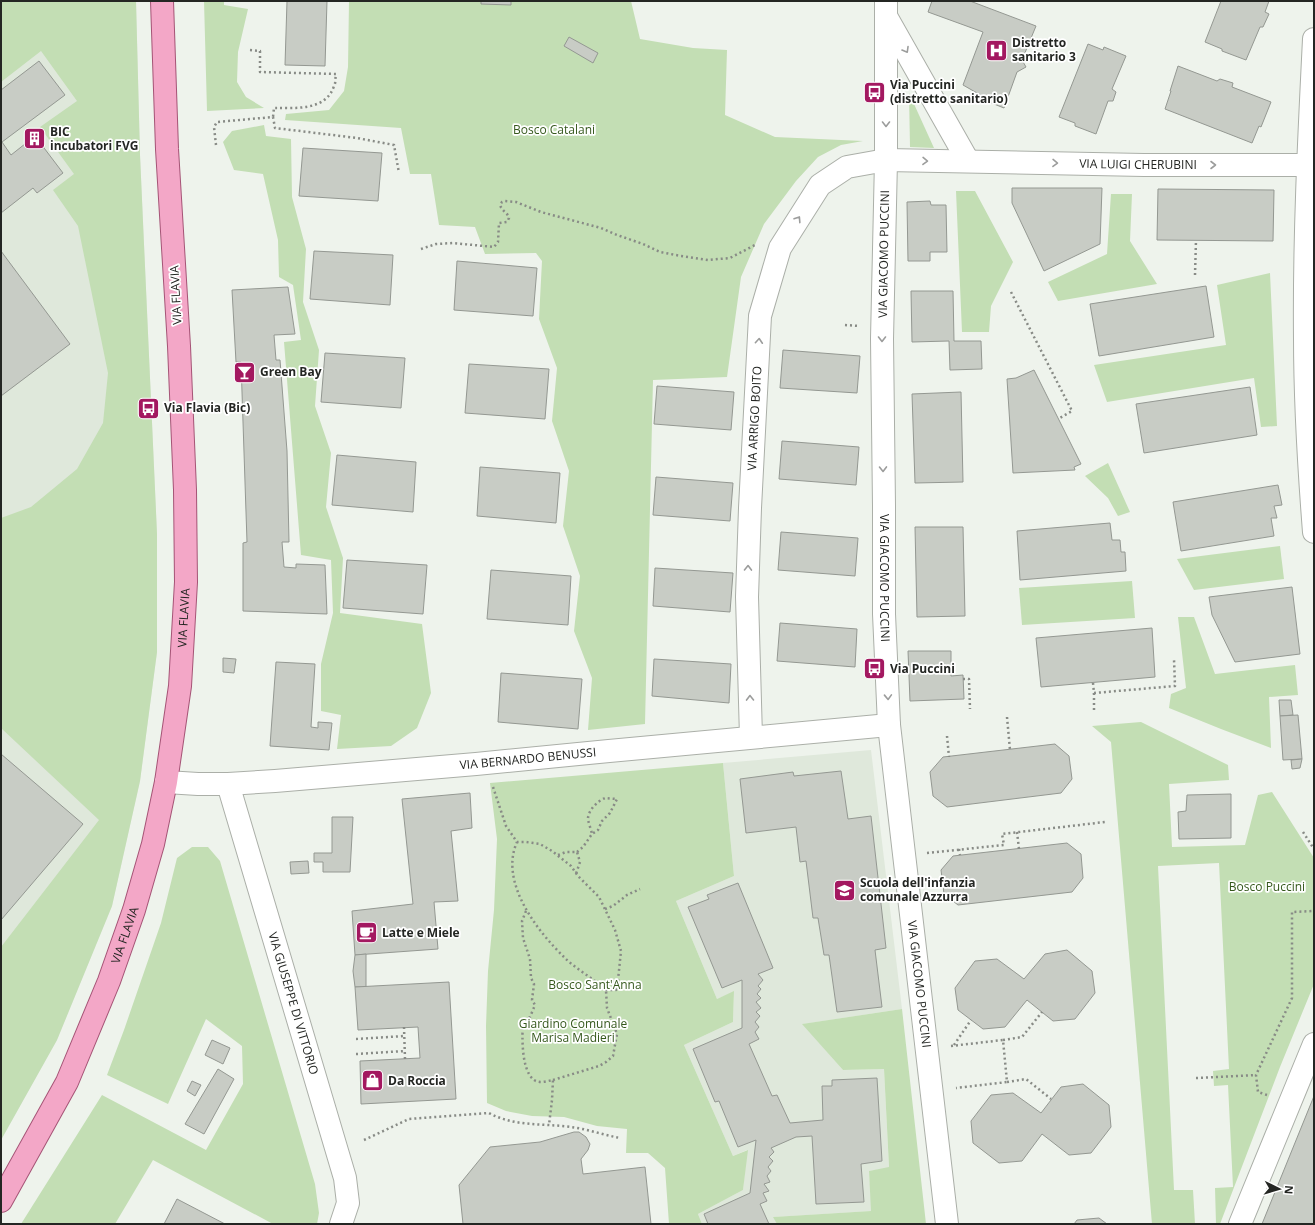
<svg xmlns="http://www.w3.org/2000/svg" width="1315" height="1225" viewBox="0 0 1315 1225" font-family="'Open Sans',sans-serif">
  <rect width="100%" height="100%" fill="#eef3ec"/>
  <!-- built -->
  <g fill="#dfe8db">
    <polygon points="1,1 136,1 140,155 157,534 157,652 140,781 112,906 57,1040 1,1140"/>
    <polygon points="871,750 902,1009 803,1024 843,1070 884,1069 889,1168 869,1171 872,1211 774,1217 777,1224 702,1224 698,1214 743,1190 747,1150 733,1156 684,1045 733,1022 734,992 717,999 676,901 734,876 723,763"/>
  </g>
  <!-- green -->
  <g fill="#c3deb4">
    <polygon points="1,1 136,1 140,155 157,534 157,652 140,781 112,906 57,1040 1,1140 1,947 99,820 1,728 1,518 31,507 77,469 103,423 108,373 78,226 53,190 74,174 40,127 77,101 41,51 1,82"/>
    <polygon points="204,1 224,1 224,5 248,9 238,52 237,82 246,97 264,108 207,111"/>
    <polygon points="349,1 631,1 640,39 693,48 727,50 725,115 775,137 863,141 841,145 818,157 796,181 764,224 741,277 727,377 653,380 645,724 588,730 592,678 574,631 580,576 563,526 569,471 552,421 557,368 539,319 542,261 536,253 485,254 475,227 439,225 431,174 410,174 401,128 285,120 286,114 329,110 344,91 348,67"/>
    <polygon points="909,93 934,148 910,147"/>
    <polygon points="264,125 266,136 291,139 292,197 306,249 303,302 319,350 315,406 331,453 326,507 343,558 340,613 422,624 431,693 417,728 391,746 337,749 341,715 321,711 321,664 333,613 331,560 301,555 284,342 301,340 293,285 279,277 278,240 263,174 234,170 223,142 232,131"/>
    <polygon points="956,191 975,191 1013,262 991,306 989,332 962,332"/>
    <polygon points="1111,194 1132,194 1130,241 1157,284 1058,301 1048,282 1107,254"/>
    <polygon points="1270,273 1277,426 1261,427 1254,378 1107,402 1094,365 1226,345 1217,285"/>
    <polygon points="1108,463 1130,512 1118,516 1108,498 1085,476"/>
    <polygon points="1280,546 1284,579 1194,590 1177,559"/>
    <polygon points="1132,581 1135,618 1022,625 1019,588"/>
    <polygon points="1178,617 1194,617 1215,674 1295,665 1298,695 1269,697 1271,748 1221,729 1169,708 1171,694 1186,688"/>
    <polygon points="1141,722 1228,765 1229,780 1169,784 1172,847 1245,845 1258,795 1272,792 1314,858 1314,984 1280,1067 1220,1224 1216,1224 1215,1188 1233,1187 1228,1085 1214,1086 1213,1071 1229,1069 1219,863 1158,866 1174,1190 1193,1190 1195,1224 1152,1224 1111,742 1092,726"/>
    <polygon points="723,763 734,876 676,901 717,999 734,991 733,1022 684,1045 733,1156 748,1150 743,1190 698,1214 702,1224 669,1224 665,1168 648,1153 626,1153 627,1129 597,1126 564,1117 532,1116 506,1111 487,1103 486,1026 488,971 494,910 497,839 490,783"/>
    <polygon points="192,847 208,847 220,861 315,1184 319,1213 317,1224 273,1224 153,1160 115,1224 21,1224 102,1095 206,1150 243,1084 242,1046 206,1019 168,1104 107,1075 124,1030 161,923 177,858"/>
    <polygon points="902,1009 926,1224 777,1224 773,1217 871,1211 869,1171 889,1167 884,1069 843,1070 802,1024"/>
  </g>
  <!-- building -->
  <g fill="#c8ccc5" stroke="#949892">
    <polygon points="287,1 327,1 325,66 285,65"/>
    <polygon points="481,1 511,1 511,5 481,4"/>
    <polygon points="932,1 970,1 1036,26 1022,60 1026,67 1017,72 1004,108 984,100 984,97 963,85 983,32 928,12"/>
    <polygon points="1221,1 1269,1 1265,12 1269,14 1263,27 1260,27 1246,60 1222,51 1222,49 1205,42"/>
    <polygon points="569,37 598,53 593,63 564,46"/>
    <polygon points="1088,44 1103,50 1104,47 1126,56 1112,89 1116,92 1113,101 1108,101 1096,134 1075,126 1075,123 1059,117"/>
    <polygon points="39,61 65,95 2,142 11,155 35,136 63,173 37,193 33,188 1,213 1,90"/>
    <polygon points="1178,66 1217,81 1220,79 1233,83 1232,87 1271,102 1261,127 1259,126 1252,143 1165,109 1171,91 1170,91"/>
    <polygon points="303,148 382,153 378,201 299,196"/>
    <polygon points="1012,188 1102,188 1100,244 1044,271 1012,203"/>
    <polygon points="1158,189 1274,190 1273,241 1157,240"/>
    <polygon points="930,201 931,205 946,205 947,252 930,252 930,261 908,261 907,202"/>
    <polygon points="1,251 70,344 1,396"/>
    <polygon points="314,251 393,255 390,305 310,299"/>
    <polygon points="457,261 537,268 533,316 454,310"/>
    <polygon points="1206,286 1214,337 1099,356 1090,304"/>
    <polygon points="288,287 295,334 274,335 276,360 280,360 287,451 289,542 282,542 284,567 296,568 296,564 325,565 327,614 243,611 243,543 247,542 241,362 236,362 232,290"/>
    <polygon points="911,291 953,291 954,341 981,341 982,369 950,370 949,341 912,342"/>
    <polygon points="783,350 860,356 857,393 780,388"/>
    <polygon points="325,353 405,358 401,408 321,402"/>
    <polygon points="469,364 549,369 545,419 465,413"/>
    <polygon points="1034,370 1081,464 1074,467 1075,470 1013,473 1007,379 1016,378"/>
    <polygon points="657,386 734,392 731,430 654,424"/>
    <polygon points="1250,387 1257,435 1144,453 1136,404"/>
    <polygon points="961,392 963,482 915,483 912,394"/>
    <polygon points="782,441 859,447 856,485 779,479"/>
    <polygon points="337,455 416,462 413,512 332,505"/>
    <polygon points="480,467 560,473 556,523 477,516"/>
    <polygon points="656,477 733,483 730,521 653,515"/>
    <polygon points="1278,485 1282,505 1274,506 1277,518 1271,518 1274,536 1181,551 1173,502"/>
    <polygon points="1110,523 1112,540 1120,540 1121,552 1125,552 1126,571 1020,580 1017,531"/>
    <polygon points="915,527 963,527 965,616 917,617"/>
    <polygon points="781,532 858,538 855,576 778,570"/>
    <polygon points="347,560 427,565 423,614 343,608"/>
    <polygon points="655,568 733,573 730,612 653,606"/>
    <polygon points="491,570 571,576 568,625 487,619"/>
    <polygon points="1292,587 1300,654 1235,662 1212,615 1209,597"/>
    <polygon points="780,623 857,629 855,667 777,661"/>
    <polygon points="1152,628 1155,677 1041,687 1036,638"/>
    <polygon points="908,651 951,651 951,676 963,675 964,699 910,701"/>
    <polygon points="223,658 236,659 234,673 223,672"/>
    <polygon points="654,659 731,664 729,703 652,696"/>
    <polygon points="276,662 315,664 311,727 318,728 318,722 332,723 329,750 270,746"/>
    <polygon points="501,673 582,679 578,729 498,722"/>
    <polygon points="1279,700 1291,700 1293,715 1280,716"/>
    <polygon points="1298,715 1302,759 1283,760 1280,716"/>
    <polygon points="1055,744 1069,756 1072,779 1061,793 947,807 933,796 930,772 943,757"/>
    <polygon points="1,754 83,824 1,920"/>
    <polygon points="1302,759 1300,768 1292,769 1291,760"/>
    <polygon points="841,771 848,819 871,816 886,948 875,950 882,1007 837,1012 829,955 824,955 818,918 813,918 806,861 800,862 796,827 746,833 740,779 793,772 794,776"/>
    <polygon points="470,793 472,828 451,831 458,901 434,902 438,949 355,955 352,911 413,904 402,799"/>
    <polygon points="1231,794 1231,838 1179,839 1178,812 1186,811 1187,795"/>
    <polygon points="332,817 353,817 350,872 323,872 323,862 314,862 314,853 332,853"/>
    <polygon points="1067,843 1081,854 1083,878 1072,892 958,905 944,894 941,870 953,856"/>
    <polygon points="308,861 309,873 291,874 290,862"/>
    <polygon points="738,883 773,968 758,974 763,980 758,986 761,989 757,994 761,998 756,1002 761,1008 756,1012 760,1016 755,1022 759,1027 755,1032 759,1039 749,1044 772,1096 777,1095 790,1123 823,1120 822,1086 832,1086 832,1080 877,1078 882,1161 861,1164 864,1202 816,1204 812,1136 796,1137 771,1148 774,1152 769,1157 773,1161 768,1167 771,1171 767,1176 770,1182 764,1184 769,1191 763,1193 767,1201 760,1204 769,1224 708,1224 704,1214 750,1193 756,1140 738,1147 719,1101 715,1102 693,1049 742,1028 742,980 722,988 688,907 709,899 707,895"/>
    <polygon points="1067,950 1092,971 1095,993 1075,1019 1053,1021 1027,1000 1005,1027 983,1029 958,1010 955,988 975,961 997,959 1024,979 1045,954"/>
    <polygon points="366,954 366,987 355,987 353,971 355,955"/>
    <polygon points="449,982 456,1099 361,1104 360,1061 420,1058 418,1027 358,1030 355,987"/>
    <polygon points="212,1040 230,1048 223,1064 205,1055"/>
    <polygon points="218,1069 234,1079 204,1134 185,1124"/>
    <polygon points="192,1081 201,1085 195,1096 187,1091"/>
    <polygon points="1083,1084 1109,1105 1111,1127 1091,1153 1069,1155 1042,1134 1022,1161 999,1163 973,1143 971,1121 991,1095 1013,1093 1041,1113 1061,1087"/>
    <polygon points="1314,1096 1314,1224 1262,1224"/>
    <polygon points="574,1132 579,1132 586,1137 590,1144 588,1150 581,1159 583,1174 645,1167 651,1224 463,1224 459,1185 490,1147 540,1142"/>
    <polygon points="177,1199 225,1224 164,1224"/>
    <polygon points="1099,1218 1107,1224 1074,1224 1077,1220"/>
  </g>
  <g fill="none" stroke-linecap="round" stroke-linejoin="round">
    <defs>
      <g id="street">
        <path id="s1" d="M886 1V160L882 339 884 506V614L889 725 947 1224"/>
        <polyline points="887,18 968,161"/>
        <path d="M1314 39C1309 139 1304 239 1305 338 1305 403 1309 468 1314 532"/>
        <path id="s2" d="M751 737 747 597 750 508 760 316 780 248 820 185 847 167 886 160 1144 165H1308"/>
        <path id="s3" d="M166 782 198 784H228L275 781 476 764 609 751 889 725"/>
        <path id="s4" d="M228 784 345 1178 348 1203 341 1224"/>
        <polyline points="1240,1224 1314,1044"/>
      </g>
      <g id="primary">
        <path id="s5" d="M1 1201 67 1082 109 981 134 910 153 844 166 782 180 686 186 582 185 490 179 346 167 149 162 1"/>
      </g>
    </defs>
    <!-- street casing -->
    <use href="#street" stroke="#abafa8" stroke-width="24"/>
    <!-- primary casing -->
    <use href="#primary" stroke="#a55476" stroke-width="24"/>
    <!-- path -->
    <g stroke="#888b86" stroke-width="2.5" stroke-dasharray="2 3" stroke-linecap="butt">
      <path d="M250 50 260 51V72L336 74C335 78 336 83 334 86 326 111 295 108 274 108L273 117"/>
      <polyline points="216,145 214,127 217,122 273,117 275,128 357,138 394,145 399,173"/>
      <path d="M421 249 436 244 453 243 494 247 498 242 499 223 507 222 509 218C508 213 502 211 500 205L502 202 505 201 516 202 541 212 601 228 617 235 643 244 660 252 681 256 708 260 730 258 755 245"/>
      <polyline points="1195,275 1196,240"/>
      <polyline points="1011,292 1072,411 1058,419"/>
      <polyline points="845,325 859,326"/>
      <polyline points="963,679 969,679 970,709"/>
      <polyline points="1093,683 1094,693 1175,686 1174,659"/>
      <polyline points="1094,693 1094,712"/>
      <polyline points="1007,717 1010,750"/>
      <polyline points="947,736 949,757"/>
      <path d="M493 787 506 826 517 842C499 882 537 931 565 958 577 970 593 978 606 990H616L618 980 621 951 615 930 599 897 578 876 571 866 552 851 540 844 526 842H517"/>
      <polyline points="1017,832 1019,849"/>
      <polyline points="1303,832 1314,849"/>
      <polyline points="959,849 960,855"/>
      <path d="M577 852 583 847 592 834 598 830 602 821 610 813 617 799 605 798C598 801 589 809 588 818 588 822 591 829 592 834"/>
      <polyline points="927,853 1004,845 1002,834 1105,822"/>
      <polyline points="558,855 566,852 577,852 580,862 576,874"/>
      <polyline points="605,909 613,906 627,895 640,889"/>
      <path d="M526 911 522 921 523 938 530 959 531 978 534 984 532 1000 535 1005 530 1017 523 1022C522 1036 521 1070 534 1080 540 1084 547 1081 553 1080L552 1100 549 1125"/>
      <polyline points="404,1027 405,1059"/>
      <polyline points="356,1039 404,1036"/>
      <polyline points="1003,1040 1022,1037 1042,1012"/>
      <polyline points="954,1045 971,1020"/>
      <polyline points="951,1046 1003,1040 1007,1082 956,1088"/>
      <polyline points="356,1054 405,1051"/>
      <polyline points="1196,1078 1256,1075"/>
      <polyline points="553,1080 599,1066 606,1062 613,1056 617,1034 607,1008 606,990"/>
      <polyline points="1007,1082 1026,1079 1051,1099"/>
      <polyline points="1267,1095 1258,1092 1256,1075 1292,998 1292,912 1314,911"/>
      <path d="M364 1140 409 1119 489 1113C515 1127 542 1123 571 1127 587 1129 604 1135 620 1138"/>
    </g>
    <!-- street -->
    <use href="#street" stroke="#fff" stroke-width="22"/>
    <!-- primary -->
    <use href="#primary" stroke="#f3a7c7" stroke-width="22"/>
  </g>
  <!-- one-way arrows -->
  <defs><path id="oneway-chevron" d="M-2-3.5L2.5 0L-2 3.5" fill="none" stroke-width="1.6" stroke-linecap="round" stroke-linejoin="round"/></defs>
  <g stroke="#9c9d9c">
    <use href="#oneway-chevron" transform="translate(906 50) rotate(60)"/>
    <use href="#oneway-chevron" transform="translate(886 124) rotate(90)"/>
    <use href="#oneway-chevron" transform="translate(925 161) rotate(1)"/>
    <use href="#oneway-chevron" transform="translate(1055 163) rotate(1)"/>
    <use href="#oneway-chevron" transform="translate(1213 165)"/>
    <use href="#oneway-chevron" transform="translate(798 219) rotate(-57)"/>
    <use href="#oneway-chevron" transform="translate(882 339) rotate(90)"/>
    <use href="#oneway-chevron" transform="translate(759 341) rotate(-86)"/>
    <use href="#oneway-chevron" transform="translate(883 469) rotate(89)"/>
    <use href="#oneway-chevron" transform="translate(748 568) rotate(-89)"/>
    <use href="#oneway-chevron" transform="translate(888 697) rotate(88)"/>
    <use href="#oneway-chevron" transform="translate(750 698) rotate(-91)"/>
  </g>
  <!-- icons -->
  <defs>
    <symbol id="hospital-square" viewBox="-11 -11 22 22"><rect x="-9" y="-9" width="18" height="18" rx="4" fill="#a31860" stroke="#fff"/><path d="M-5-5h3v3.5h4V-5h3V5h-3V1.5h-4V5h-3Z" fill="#fff"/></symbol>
    <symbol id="bus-square" viewBox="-11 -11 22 22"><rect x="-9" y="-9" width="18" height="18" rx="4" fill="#a31860" stroke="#fff"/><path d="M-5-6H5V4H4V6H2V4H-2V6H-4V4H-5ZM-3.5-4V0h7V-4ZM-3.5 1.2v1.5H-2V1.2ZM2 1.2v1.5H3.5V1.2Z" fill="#fff"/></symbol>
    <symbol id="building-square" viewBox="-11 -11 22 22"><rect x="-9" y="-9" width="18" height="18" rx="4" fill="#a31860" stroke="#fff"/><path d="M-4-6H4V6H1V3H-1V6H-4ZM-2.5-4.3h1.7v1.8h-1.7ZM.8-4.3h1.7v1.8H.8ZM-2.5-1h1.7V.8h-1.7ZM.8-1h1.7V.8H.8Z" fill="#fff"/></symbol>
    <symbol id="bar-square" viewBox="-11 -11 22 22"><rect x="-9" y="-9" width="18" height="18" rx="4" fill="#a31860" stroke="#fff"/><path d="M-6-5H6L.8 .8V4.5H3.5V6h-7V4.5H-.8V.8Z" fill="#fff"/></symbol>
    <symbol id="school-square" viewBox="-11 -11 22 22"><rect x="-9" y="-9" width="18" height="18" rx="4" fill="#a31860" stroke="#fff"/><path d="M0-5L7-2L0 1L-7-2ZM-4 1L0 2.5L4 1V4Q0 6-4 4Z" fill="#fff"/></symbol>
    <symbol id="cafe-square" viewBox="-11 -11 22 22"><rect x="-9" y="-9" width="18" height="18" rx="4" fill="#a31860" stroke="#fff"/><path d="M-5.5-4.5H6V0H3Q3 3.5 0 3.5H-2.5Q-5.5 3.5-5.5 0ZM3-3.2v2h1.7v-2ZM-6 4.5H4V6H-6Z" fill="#fff"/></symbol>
    <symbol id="shop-square" viewBox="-11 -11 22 22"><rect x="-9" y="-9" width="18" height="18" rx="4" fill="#a31860" stroke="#fff"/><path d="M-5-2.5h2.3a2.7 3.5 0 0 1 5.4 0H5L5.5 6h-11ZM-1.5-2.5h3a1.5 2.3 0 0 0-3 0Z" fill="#fff"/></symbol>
  </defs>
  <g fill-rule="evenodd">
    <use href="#hospital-square" x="984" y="38" width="25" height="25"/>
    <use href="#bus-square" x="862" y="80" width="25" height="25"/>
    <use href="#building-square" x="22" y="126" width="25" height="25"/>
    <use href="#bar-square" x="232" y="360" width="25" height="25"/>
    <use href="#bus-square" x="136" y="396" width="25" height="25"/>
    <use href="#bus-square" x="862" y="656" width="25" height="25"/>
    <use href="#school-square" x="832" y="878" width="25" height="25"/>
    <use href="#cafe-square" x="354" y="920" width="25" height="25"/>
    <use href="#shop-square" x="360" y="1068" width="25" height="25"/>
  </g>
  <g text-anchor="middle" stroke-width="3.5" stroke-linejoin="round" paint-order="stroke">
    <!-- poi labels -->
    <g font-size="12" font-weight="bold" fill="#242623" stroke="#fff" text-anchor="start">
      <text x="1012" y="47">Distretto<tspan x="1012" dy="14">sanitario 3</tspan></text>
      <text x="890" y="89">Via Puccini<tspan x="890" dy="14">(distretto sanitario)</tspan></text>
      <text x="50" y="136">BIC<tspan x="50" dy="14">incubatori FVG</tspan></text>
      <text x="260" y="376">Green Bay</text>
      <text x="164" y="412">Via Flavia (Bic)</text>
      <text x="890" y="673">Via Puccini</text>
      <text x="860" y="887">Scuola dell'infanzia<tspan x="860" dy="14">comunale Azzurra</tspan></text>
      <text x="382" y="937">Latte e Miele</text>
      <text x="388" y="1085">Da Roccia</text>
    </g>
    <!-- park labels -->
    <g font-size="12" fill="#35581c" stroke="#fff">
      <text x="554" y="134">Bosco Catalani</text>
      <text x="1267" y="891">Bosco Puccini</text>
      <text x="595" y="989">Bosco Sant'Anna</text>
      <text x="573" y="1028">Giardino Comunale<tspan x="573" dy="14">Marisa Madieri</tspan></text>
    </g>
    <!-- street labels -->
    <g font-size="12" fill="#242623" stroke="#fff">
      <text dy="4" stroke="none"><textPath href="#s2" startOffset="891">VIA LUIGI CHERUBINI</textPath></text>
      <text transform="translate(884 254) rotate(-89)" y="4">VIA GIACOMO PUCCINI</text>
      <text transform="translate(176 295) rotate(-93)" y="4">VIA FLAVIA</text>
      <text dy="4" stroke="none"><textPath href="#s2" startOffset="319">VIA ARRIGO BOITO</textPath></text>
      <text dy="4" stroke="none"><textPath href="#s1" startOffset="577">VIA GIACOMO PUCCINI</textPath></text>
      <text dy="4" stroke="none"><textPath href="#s5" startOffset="618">VIA FLAVIA</textPath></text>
      <text dy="4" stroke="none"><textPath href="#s3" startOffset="363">VIA BERNARDO BENUSSI</textPath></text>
      <text dy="4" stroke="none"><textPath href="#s5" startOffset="294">VIA FLAVIA</textPath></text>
      <text dy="4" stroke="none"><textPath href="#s1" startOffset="985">VIA GIACOMO PUCCINI</textPath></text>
      <text dy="4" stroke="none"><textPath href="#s4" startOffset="229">VIA GIUSEPPE DI VITTORIO</textPath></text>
    </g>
  </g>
  <!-- border -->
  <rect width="1315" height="1225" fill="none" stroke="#242623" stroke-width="4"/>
  <!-- north arrow -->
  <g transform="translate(1279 1189) rotate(95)" stroke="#ffffff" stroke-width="3" paint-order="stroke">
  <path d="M0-3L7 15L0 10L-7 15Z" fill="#242623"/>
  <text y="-6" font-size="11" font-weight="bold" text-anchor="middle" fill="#242623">N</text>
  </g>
</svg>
